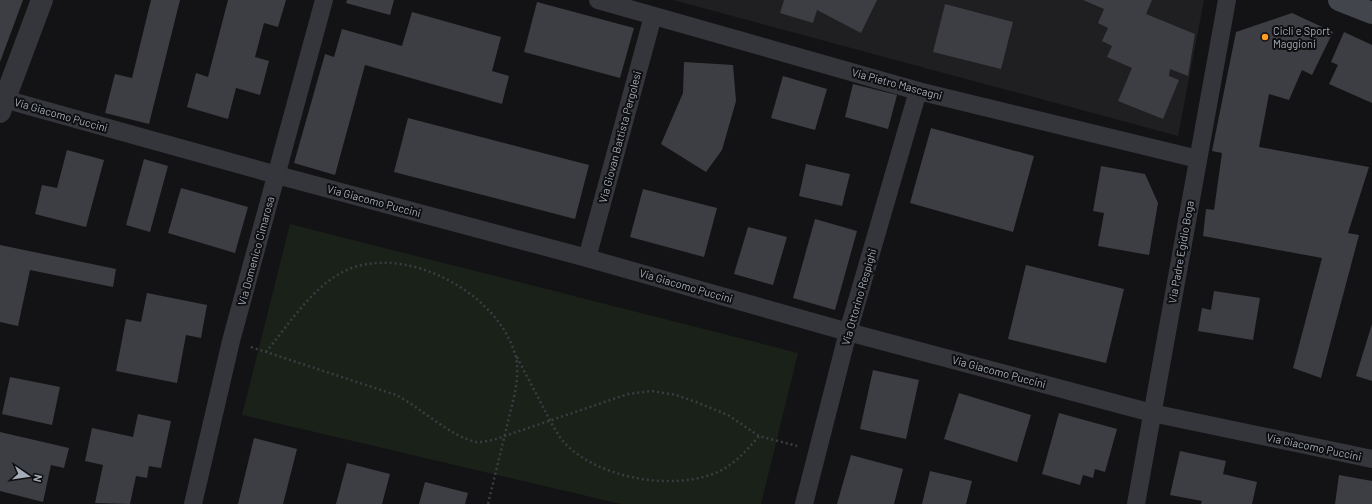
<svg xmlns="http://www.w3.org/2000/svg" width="1372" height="504" viewBox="0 0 1372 504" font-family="Barlow,sans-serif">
  <rect width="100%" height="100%" fill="#131315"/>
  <!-- built -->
  <polygon fill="#1f1f22" points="673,0 1204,0 1178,136"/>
  <!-- green -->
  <polygon fill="#192119" points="290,224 798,353 761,504 621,504 242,415"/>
  <!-- building -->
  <g fill="#3d3e43">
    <polygon points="0,0 23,0 0,62"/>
    <polygon points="151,0 180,0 149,124 105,113 115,74 132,78"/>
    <polygon points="228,0 286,0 278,27 264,23 255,57 269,61 260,95 236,88 228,119 187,107 196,73 208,77"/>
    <polygon points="347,0 394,0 390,15 346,3"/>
    <polygon points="784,0 877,0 861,33 817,10 813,23 780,13"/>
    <polygon points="1083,0 1152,0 1146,14 1195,34 1188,76 1170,69 1169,76 1179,80 1163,119 1118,101 1132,68 1107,57 1112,46 1102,41 1108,28 1098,23 1104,9"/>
    <polygon points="537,2 634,28 620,78 524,52"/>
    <polygon points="945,4 1013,22 1001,69 933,52"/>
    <polygon points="412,12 501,37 492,71 509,76 502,104 365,65 335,175 294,163 325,54 334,57 342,29 402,46"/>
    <polygon points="1292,13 1333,32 1312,75 1302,70 1289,100 1269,94 1259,147 1369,167 1348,233 1359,235 1321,378 1293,368 1322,258 1203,236 1206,209 1214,210 1222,153 1212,151 1236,32"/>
    <polygon points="1344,32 1372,45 1372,103 1329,84 1338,65 1331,62"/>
    <polygon points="684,62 733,65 736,101 722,150 706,172 661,144 683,93"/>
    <polygon points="783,76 827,89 815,130 771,118"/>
    <polygon points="853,84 897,95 888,129 845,117"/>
    <polygon points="408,118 589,165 575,219 394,172"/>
    <polygon points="931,128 1034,156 1013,232 910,203"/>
    <polygon points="67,150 104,160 86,227 35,214 42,185 57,188"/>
    <polygon points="144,159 168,166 150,232 126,225"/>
    <polygon points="806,164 850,174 842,206 799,196"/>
    <polygon points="1101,166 1145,174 1158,203 1149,255 1098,246 1104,213 1093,211"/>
    <polygon points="181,188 248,207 235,253 168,233"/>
    <polygon points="643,189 717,208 704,257 630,237"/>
    <polygon points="815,219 857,231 835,310 793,298"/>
    <polygon points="748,227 787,237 773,285 734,274"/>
    <polygon points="0,245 116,269 113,287 30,270 18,326 0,322"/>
    <polygon points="1026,265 1124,289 1106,363 1008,339"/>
    <polygon points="1214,291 1260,298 1253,340 1198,331 1202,308 1211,310"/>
    <polygon points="147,293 207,305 201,338 186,335 177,383 116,371 126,319 141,322"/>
    <polygon points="1372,324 1372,381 1356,376"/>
    <polygon points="873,370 919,380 906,439 860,429"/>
    <polygon points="10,377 60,387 52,425 2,414"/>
    <polygon points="959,393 1031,415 1017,462 944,439"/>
    <polygon points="1059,413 1117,429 1105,472 1095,469 1093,478 1083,475 1080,485 1042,474"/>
    <polygon points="138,414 171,421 161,468 149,466 147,478 136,476 130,504 95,503 103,465 85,461 92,428 133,437"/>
    <polygon points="0,432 69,448 64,468 51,465 43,502 0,491"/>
    <polygon points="254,438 297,449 283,504 238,504"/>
    <polygon points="1180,451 1226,461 1223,474 1257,482 1252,504 1201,504 1202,501 1170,495"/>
    <polygon points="851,455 903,469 894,504 837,504"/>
    <polygon points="347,463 390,474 382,504 336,504"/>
    <polygon points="930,471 972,481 966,504 922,504"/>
    <polygon points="1339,475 1372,481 1372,504 1335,504"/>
    <polygon points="425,482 468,493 465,504 419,504"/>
  </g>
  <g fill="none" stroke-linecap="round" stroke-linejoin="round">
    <!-- path -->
    <g stroke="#3a3d42" stroke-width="2.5" stroke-dasharray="2 3" stroke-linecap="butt">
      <path d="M251 347 396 395C420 407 452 438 477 442 482 442 488 441 493 440L628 394 652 391 676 395 696 402 728 415 759 436 797 446"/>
      <path d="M266 352C291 322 318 277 358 266 417 250 498 296 515 354 519 366 517 380 515 393L488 504"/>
      <path d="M517 357C526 375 536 393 545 411 550 420 555 431 562 440 594 478 673 492 718 472 735 464 747 450 759 436"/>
    </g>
    <!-- minor -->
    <g stroke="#34363b" stroke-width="18">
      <polyline points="598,0 918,91 1198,159"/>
      <polyline points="4,99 277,175 587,258 848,332 1152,413 1372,459"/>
      <polyline points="587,258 653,16"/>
      <polyline points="193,504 231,341 324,0"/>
      <polyline points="804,504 848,332 918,91"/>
      <polyline points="1136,504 1227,0"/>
    </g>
    <!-- tertiary -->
    <polyline stroke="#34363b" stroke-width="22" points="0,112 42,0"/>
    <!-- secondary -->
    <polyline stroke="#42454b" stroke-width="22" points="1339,0 1372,13"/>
  </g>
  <!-- markers -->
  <circle fill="#ff9c22" stroke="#0e0e10" stroke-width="1.5" cx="1265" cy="37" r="4"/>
  <g text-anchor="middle" stroke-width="4" stroke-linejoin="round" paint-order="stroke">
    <!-- poi labels -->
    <g font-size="11" fill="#a4acb7" stroke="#0e0e10" text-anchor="start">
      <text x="1273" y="35">Cicli e Sport<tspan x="1273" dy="13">Maggioni</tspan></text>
    </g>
    <!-- street labels -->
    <g font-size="11" fill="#a4acb7" stroke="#0e0e10">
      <text transform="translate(897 84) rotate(15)" y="4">Via Pietro Mascagni</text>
      <text transform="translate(61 115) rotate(16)" y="4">Via Giacomo Puccini</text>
      <text transform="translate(620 137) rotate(-75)" y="4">Via Giovan Battista Pergolesi</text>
      <text transform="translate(374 201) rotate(15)" y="4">Via Giacomo Puccini</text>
      <text transform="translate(256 251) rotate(-75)" y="4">Via Domenico Cimarosa</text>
      <text transform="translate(1181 252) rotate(-80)" y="4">Via Padre Egidio Boga</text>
      <text transform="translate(686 286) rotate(16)" y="4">Via Giacomo Puccini</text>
      <text transform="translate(859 297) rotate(-74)" y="4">Via Ottorino Respighi</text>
      <text transform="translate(999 372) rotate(15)" y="4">Via Giacomo Puccini</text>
      <text transform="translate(1314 447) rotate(12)" y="4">Via Giacomo Puccini</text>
    </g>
  </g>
  <!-- north arrow -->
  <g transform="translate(28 476) rotate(103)" stroke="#0e0e10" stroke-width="3" paint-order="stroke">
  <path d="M0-3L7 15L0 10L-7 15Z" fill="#a4acb7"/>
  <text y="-6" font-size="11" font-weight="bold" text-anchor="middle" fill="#a4acb7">N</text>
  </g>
</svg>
